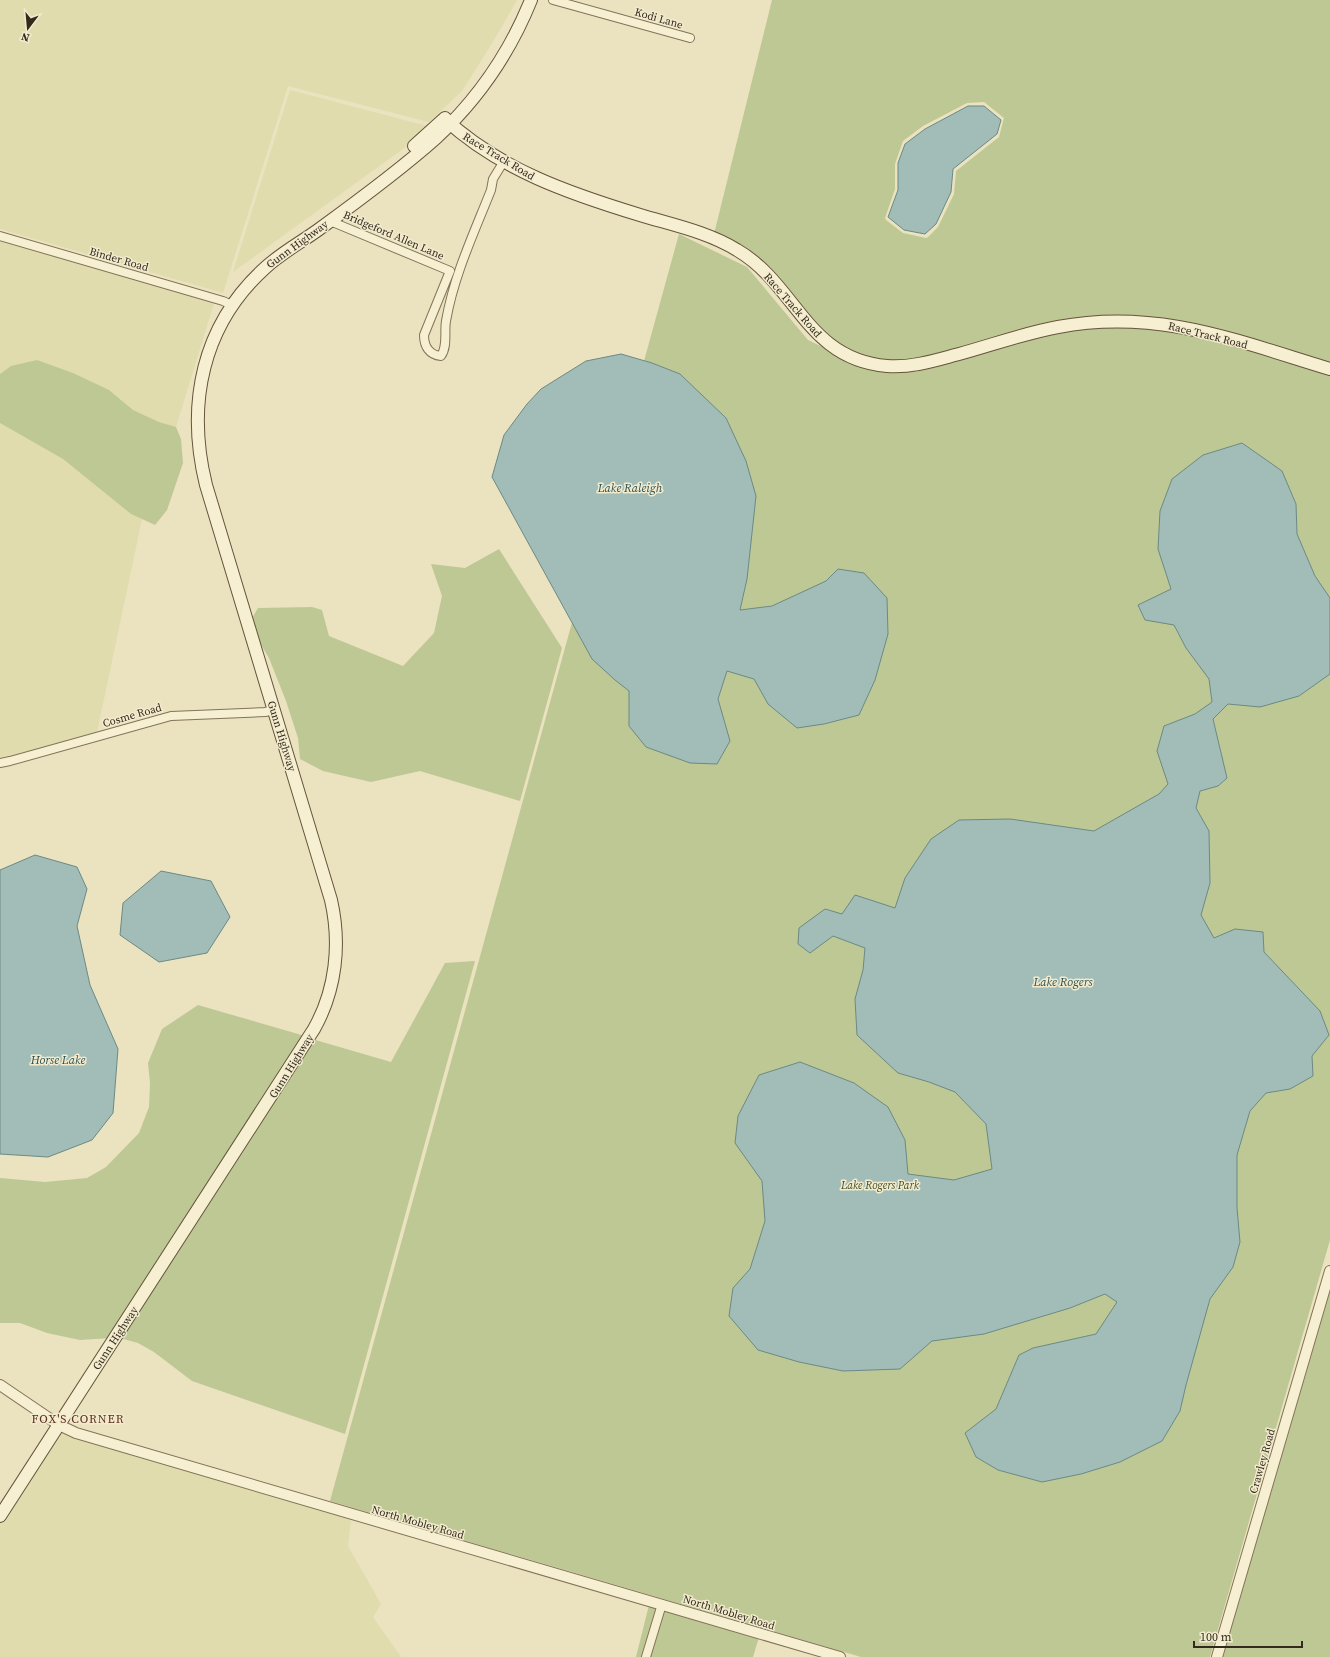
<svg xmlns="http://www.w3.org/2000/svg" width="1330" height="1657" viewBox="0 0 1330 1657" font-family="'Source Serif 4',serif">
  <rect width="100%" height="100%" fill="#ebe2bf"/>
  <!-- farmland -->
  <g fill="#e0dcad">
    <polygon points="0,0 517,0 494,40 462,91 429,122 288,86 223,293 0,229"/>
    <polygon points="290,90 427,126 414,141 233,272"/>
    <polygon points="0,240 214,303 176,427 159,422 133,410 109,390 11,366 0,374"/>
    <polygon points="0,423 63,459 131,514 142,519 97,732 0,759"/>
    <polygon points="60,1431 351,1519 348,1546 381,1604 373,1617 401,1657 0,1657 0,1523"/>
  </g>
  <!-- green -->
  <g fill="#bec894" fill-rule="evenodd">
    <path d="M772 0H1330V365L1142 317 899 362 865 357 829 339 777 279 714 234ZM984 102 1004 118 999 137 956 171 954 194 938 227 928 237 926 238 903 233 886 220 885 218 895 189V164L903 141 923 126 967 103Z"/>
    <polygon points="679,234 747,267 808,340 866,368 916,372 1050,333 1119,324 1188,331 1330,376 1330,1240 1210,1657 861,1657 330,1501"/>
    <polygon points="37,360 73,373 109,390 133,410 159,422 176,427 181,439 183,463 167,510 155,525 131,514 63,459 0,423 0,374 11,366"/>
    <polygon points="499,549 562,648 520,801 420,771 371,782 323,771 300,759 298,738 286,701 269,658 256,636 251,620 258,608 312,607 322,610 329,636 403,666 434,633 442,596 431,564 465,568"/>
    <polygon points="475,961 345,1434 192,1381 154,1352 138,1343 120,1338 312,1039 391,1062 445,963"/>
    <polygon points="198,1005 305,1036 111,1338 80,1340 47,1333 20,1323 0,1323 0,1178 45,1182 87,1178 106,1167 139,1133 149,1107 150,1083 148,1063 162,1029"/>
    <polygon points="1330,1284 1330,1657 1221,1657"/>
    <polygon points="649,1605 657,1607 643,1657 636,1657"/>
    <polygon points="664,1609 759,1637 753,1657 650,1657"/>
  </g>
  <!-- water -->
  <g fill="#a2bdb7" stroke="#6a8a85">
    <polygon points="968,106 984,106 1001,120 997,134 953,169 951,192 936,224 925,234 904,230 888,217 898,190 898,163 905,144 925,129"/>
    <polygon points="621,354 652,363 680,374 726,418 746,461 756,496 747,579 740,610 772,606 826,581 838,569 864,573 887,598 888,634 875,680 859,715 824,724 797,728 768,704 754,679 727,671 718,699 730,741 717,764 690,763 646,747 629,726 629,691 615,680 592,659 492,477 504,435 527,404 541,389 586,361"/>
    <polygon points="1242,443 1282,471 1296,504 1297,534 1315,576 1330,598 1330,674 1299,696 1260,707 1228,704 1213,719 1227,778 1218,786 1200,791 1196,808 1209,831 1210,883 1201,915 1214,938 1235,929 1263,932 1264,952 1320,1011 1329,1035 1312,1056 1313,1076 1290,1089 1266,1093 1250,1111 1237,1155 1237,1208 1240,1242 1233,1267 1210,1299 1186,1385 1180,1411 1162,1441 1120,1462 1081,1474 1042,1482 998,1470 976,1457 965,1433 996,1409 1019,1355 1033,1348 1096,1334 1117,1302 1105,1294 1070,1308 984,1334 932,1341 900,1369 843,1371 799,1362 758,1350 729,1316 733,1288 750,1269 765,1221 762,1181 735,1143 738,1116 759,1075 800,1062 854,1083 888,1107 905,1140 908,1174 954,1180 992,1169 986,1124 955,1092 929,1082 898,1073 857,1035 855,999 863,970 865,948 833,936 810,953 798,944 799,928 825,909 842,914 855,895 895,908 905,878 931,839 959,820 1010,819 1094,831 1159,794 1168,784 1157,751 1164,726 1195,714 1212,702 1209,679 1186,648 1174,625 1145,620 1138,605 1171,589 1158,549 1160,511 1172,479 1203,455"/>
    <polygon points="35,855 77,867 87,889 77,926 90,985 118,1049 113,1113 92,1140 48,1157 0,1154 0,870"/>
    <polygon points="161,871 211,881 230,917 207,953 159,962 120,935 123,903"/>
  </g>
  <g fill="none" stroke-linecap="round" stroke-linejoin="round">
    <defs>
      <g id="minor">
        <polyline points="553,0 690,38"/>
        <path d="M330 221 450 271 424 335C424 346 429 355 441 356 448 346 444 332 446 321 454 275 474 233 491 190L493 179 504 161"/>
        <polyline points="0,236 223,301 232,305"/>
        <polyline points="0,763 10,761 171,716 265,712 274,710"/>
        <polyline points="646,1657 662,1604"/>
      </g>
      <g id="tertiary">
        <polyline points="0,1385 59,1425 76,1433 840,1657"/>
        <polyline points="1217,1657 1330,1271"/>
      </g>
      <g id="secondary">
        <path d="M445 119C500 170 571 194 640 215 673 225 708 232 737 250 797 285 806 359 887 366 912 368 936 360 959 354 992 345 1025 333 1058 327 1157 308 1237 341 1330 369"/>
        <polyline points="414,146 445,118"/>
        <path d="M0 1516 314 1029C336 990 341 944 331 900L206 485C186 404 202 325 265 268 281 253 300 243 318 230 358 201 399 171 436 138 477 100 510 52 531 0"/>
      </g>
    </defs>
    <!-- minor casing -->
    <use href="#minor" stroke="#837359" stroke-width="10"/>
    <!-- tertiary casing -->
    <use href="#tertiary" stroke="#837359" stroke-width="12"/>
    <!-- secondary casing -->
    <use href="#secondary" stroke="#64543c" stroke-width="14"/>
    <!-- minor -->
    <use href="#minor" stroke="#f7efd2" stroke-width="8"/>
    <!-- tertiary -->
    <use href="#tertiary" stroke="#f7efd2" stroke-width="10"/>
    <!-- secondary -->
    <use href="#secondary" stroke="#f7efd2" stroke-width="12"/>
  </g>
  <g text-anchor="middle" stroke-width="3" stroke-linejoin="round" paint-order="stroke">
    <!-- street labels -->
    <g font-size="11" fill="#33291c" stroke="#f3ebce">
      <text transform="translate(659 18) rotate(16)" y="4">Kodi Lane</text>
      <text transform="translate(499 156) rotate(31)" y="4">Race Track Road</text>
      <text transform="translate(394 235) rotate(23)" y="4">Bridgeford Allen Lane</text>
      <text transform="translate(297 244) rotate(-36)" y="4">Gunn Highway</text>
      <text transform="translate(119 259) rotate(16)" y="4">Binder Road</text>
      <text transform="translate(793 305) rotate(49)" y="4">Race Track Road</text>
      <text transform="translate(1208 335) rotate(14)" y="4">Race Track Road</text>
      <text transform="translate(132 715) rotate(-16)" y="4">Cosme Road</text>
      <text transform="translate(282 736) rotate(73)" y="4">Gunn Highway</text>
      <text transform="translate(291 1066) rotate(-58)" y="4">Gunn Highway</text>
      <text transform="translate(115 1338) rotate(-57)" y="4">Gunn Highway</text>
      <text transform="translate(1262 1461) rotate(-74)" y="4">Crawley Road</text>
      <text transform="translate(418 1522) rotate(16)" y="4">North Mobley Road</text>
      <text transform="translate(729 1612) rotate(17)" y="4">North Mobley Road</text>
    </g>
    <!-- park labels -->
    <g font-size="11" font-style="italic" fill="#404e24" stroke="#f3ebce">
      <text x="880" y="1189">Lake Rogers Park</text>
    </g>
    <!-- water labels -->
    <g font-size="12" font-style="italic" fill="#2c5152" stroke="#f3ebce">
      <text x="630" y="492">Lake Raleigh</text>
      <text x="1063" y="986">Lake Rogers</text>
      <text x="58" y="1064">Horse Lake</text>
    </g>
    <!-- neighbourhood labels -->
    <g font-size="12" letter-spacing="1" fill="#5d311e" stroke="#f3ebce">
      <text x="78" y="1423">FOX'S CORNER</text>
    </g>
  </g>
  <!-- north arrow -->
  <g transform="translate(28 28) rotate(196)" stroke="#f3ebce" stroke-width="3" paint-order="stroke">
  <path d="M0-3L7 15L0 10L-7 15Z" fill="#33291c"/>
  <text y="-6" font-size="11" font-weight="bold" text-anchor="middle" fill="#33291c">N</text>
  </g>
  <!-- scale -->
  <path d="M1194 1641v6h108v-6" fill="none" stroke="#33291c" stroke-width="2"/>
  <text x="1200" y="1641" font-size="12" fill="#33291c" stroke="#f3ebce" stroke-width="3" paint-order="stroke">100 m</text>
</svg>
